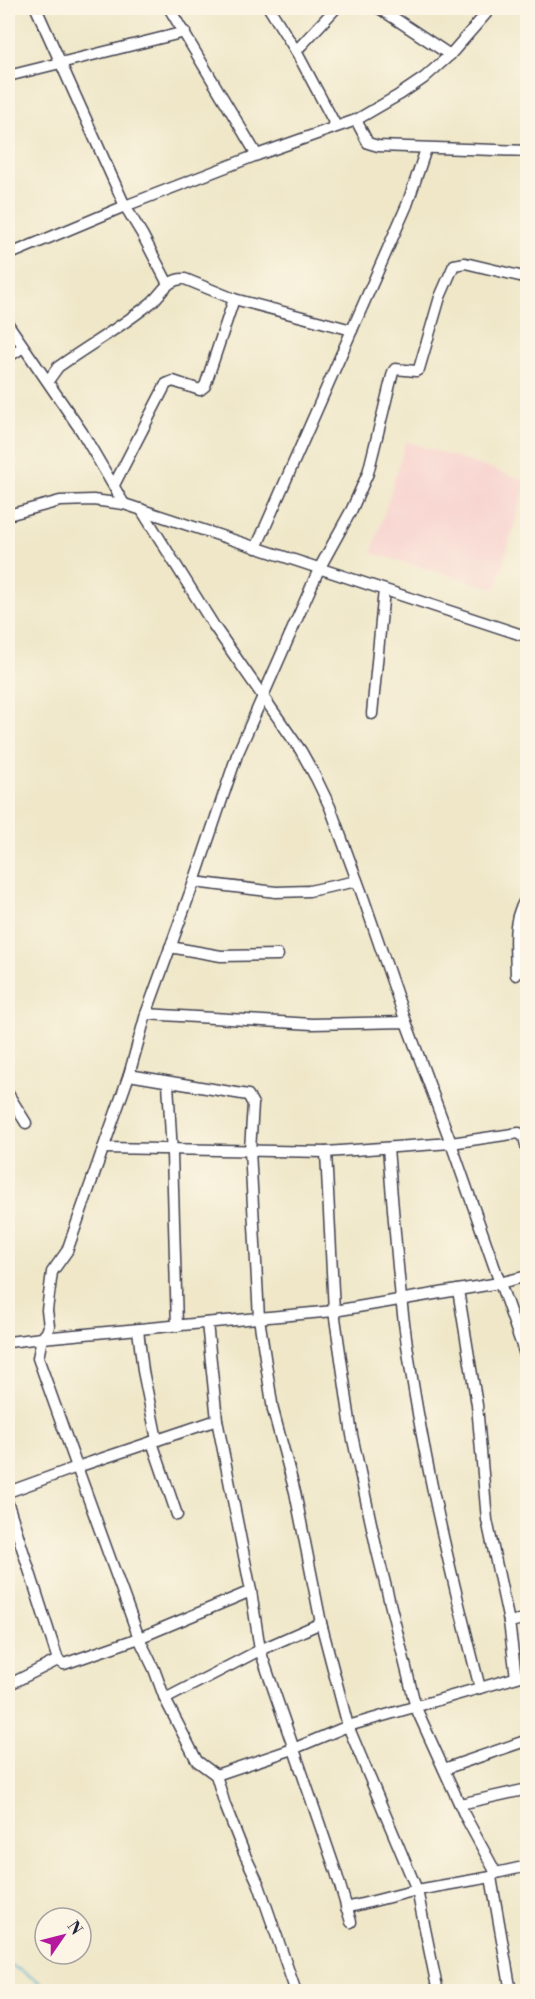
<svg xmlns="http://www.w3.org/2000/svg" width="535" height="1999" viewBox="0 0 535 1999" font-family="'Libre Bodoni',serif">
  <rect width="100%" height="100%" fill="#fcf5e5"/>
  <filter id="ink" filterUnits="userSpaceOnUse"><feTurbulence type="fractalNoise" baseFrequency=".0167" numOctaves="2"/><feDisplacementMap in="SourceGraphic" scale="12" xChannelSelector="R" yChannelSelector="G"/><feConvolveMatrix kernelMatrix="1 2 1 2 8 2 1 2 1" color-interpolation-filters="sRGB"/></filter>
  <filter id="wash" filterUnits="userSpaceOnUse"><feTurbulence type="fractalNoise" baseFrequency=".008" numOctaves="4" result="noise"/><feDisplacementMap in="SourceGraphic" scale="24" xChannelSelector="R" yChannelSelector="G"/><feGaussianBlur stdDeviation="1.35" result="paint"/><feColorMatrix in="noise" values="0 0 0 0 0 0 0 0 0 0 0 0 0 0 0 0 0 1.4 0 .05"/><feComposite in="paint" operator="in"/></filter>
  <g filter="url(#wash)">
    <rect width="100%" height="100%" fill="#efe7c8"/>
    <!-- built -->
    <polygon fill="#f7d0cd" points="406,441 527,481 496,589 372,553"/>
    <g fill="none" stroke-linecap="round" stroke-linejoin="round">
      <!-- stream -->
      <polyline stroke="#57b1d5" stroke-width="2" points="8,1965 20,1970 56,1992"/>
    </g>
  </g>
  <g filter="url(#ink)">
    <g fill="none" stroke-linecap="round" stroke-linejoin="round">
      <defs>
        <g id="minor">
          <polyline points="36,8 125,206 142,234 168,284"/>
          <polyline points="169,8 257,155"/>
          <polyline points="269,8 296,51 336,126"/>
          <polyline points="379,8 450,55"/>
          <polyline points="296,51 336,8"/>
          <polyline points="8,76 185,32"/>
          <polyline points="356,120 368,143 378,146 528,151"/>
          <polyline points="8,255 125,206 257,155 356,120 399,95 424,78 450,55 491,8"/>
          <polyline points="8,324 82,432 124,504"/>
          <polyline points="8,357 23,347"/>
          <path d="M48 381 58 367C89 345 123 326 152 302 163 292 168 278 185 279L234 299 352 330"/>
          <polyline points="114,485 166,384 173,381 200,390 205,386 234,299"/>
          <polyline points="141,509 214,626 301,751 316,778 330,807 362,894 406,1022"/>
          <polyline points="8,515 60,501 93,500 124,504 528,637"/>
          <polyline points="256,548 407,205 426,149"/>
          <polyline points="372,714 384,590"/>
          <polyline points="194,882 276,892 309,891 357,881"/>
          <polyline points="170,947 221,956 278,955"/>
          <path d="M516 975C516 951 510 916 528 897"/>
          <polyline points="146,1014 312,1024 406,1022 451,1143 528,1363"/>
          <polyline points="129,1075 248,1095 253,1104 250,1150 259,1318 273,1410 295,1492 321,1623 348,1726 417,1890 438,1992"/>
          <polyline points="168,1083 172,1154 177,1326"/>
          <polyline points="8,1094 26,1123"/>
          <polyline points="103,1148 326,1152 451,1143 519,1133 524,1137 528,1154"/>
          <path d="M388 1148C392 1198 396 1248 401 1298 416 1430 447 1560 480 1688"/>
          <polyline points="326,1152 334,1311 352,1435 377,1551 416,1708 465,1816 496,1873 528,1866"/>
          <polyline points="458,1290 477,1405 487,1520 509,1622 516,1677"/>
          <polyline points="207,1323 217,1420 251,1591 260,1650 336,1872 351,1922"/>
          <polyline points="138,1330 143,1371 157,1440"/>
          <polyline points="8,1342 42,1338 47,1332 49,1326 47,1310 52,1272 67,1251 129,1075 146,1014 194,882 237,755 319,569 352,509 368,473 393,372 395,369 416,371 419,369 440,297 454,265 465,263 528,278"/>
          <polyline points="217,1420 77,1467 139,1638 154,1669 165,1699 197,1761 216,1775 225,1805 244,1853 259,1885 296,1992"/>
          <polyline points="152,1442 177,1515"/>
          <polyline points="8,1492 77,1467 38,1358 42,1338 334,1311 499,1283 528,1276"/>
          <polyline points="8,1504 58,1660 64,1664 139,1638 251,1591"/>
          <polyline points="509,1622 528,1618"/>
          <polyline points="8,1685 58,1660"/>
          <polyline points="165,1699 260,1650 321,1623"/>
          <polyline points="444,1769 528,1740"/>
          <polyline points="216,1775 293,1749 348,1726 528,1674"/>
          <polyline points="460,1804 528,1789"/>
          <polyline points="491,1877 511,1992"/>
          <polyline points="346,1908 417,1890 491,1877 496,1873"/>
        </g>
      </defs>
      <!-- minor casing -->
      <use href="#minor" stroke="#414050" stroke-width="13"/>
      <!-- minor -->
      <use href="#minor" stroke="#fff" stroke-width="10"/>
    </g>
  </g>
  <!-- margin -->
  <rect width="535" height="1999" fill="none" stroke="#fcf5e5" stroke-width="30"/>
  <!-- north arrow -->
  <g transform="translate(63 1936) rotate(55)"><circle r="28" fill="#fcf5e5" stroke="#a5a1a1" stroke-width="1.5"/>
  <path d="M0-4.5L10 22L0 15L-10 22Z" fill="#b5179e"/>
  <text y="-9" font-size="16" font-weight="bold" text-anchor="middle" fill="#22223b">N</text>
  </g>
</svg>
